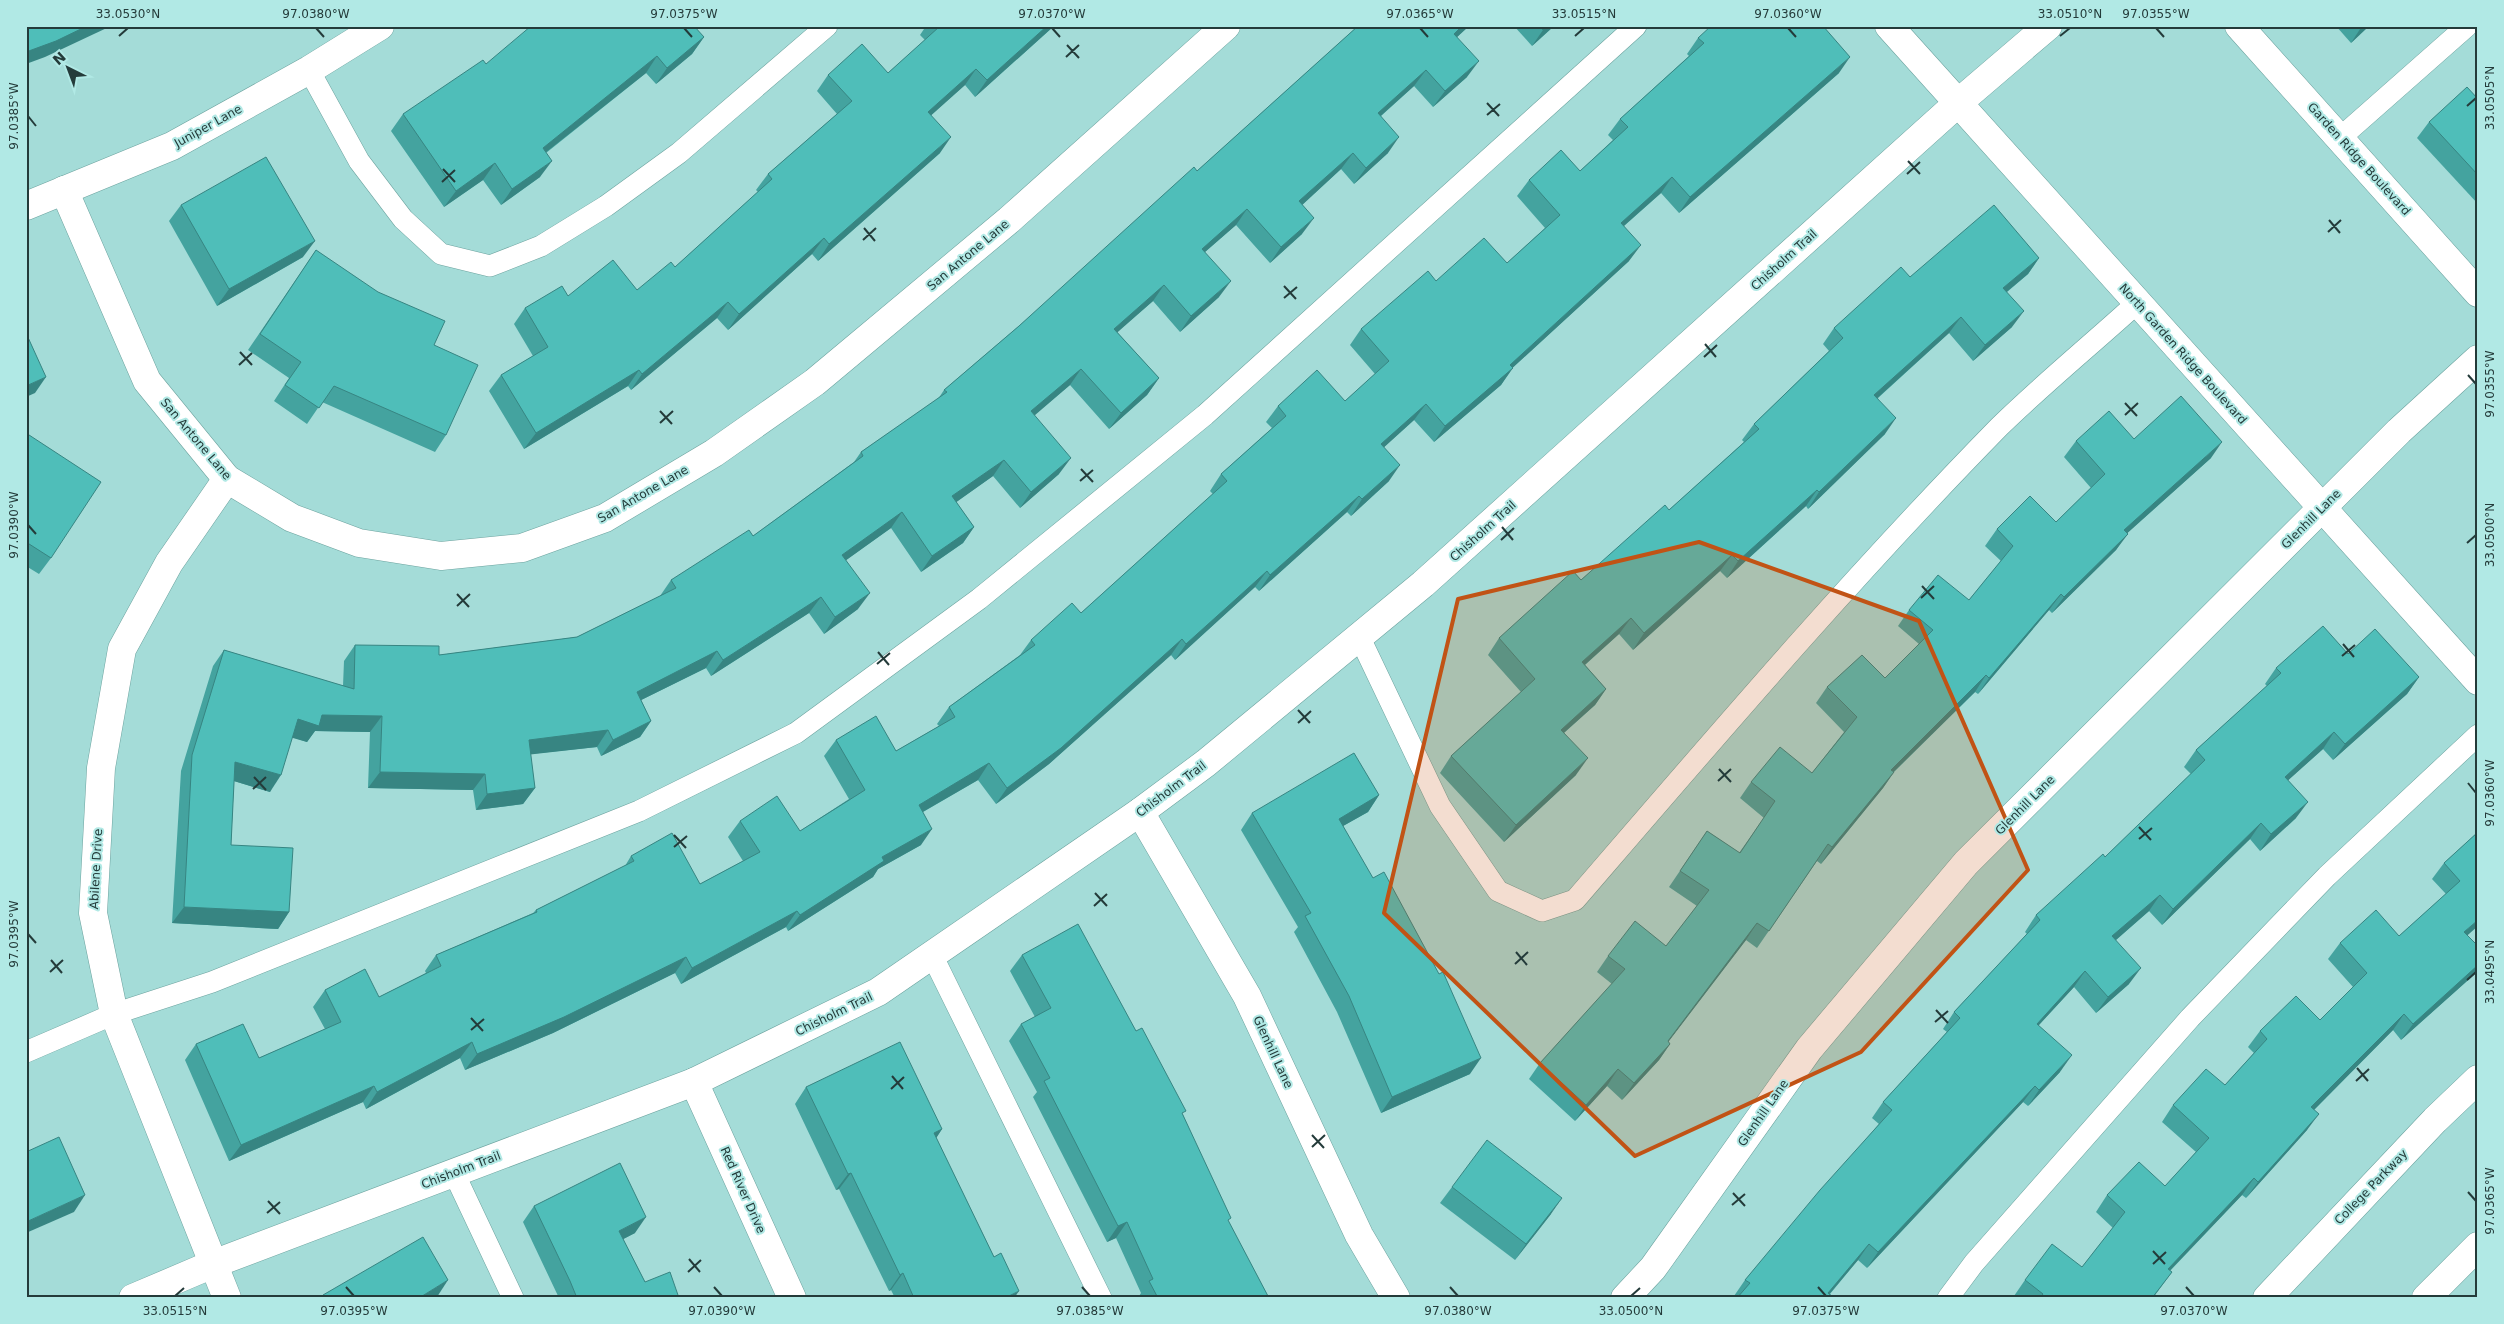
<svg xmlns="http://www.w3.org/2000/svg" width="2504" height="1324" viewBox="0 0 2504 1324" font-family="'DejaVu Sans',sans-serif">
  <rect width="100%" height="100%" fill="#a4dcd8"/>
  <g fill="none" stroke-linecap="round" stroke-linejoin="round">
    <defs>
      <g id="lane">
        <polyline points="309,70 359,161 403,219 441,254 490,266 541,246 606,206 679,153 827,26"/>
        <polyline points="2340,138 2467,26"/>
        <path d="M1359 636 1440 806 1498 891 1542 911 1575 900C1713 740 1851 578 1999 427 2043 384 2092 344 2137 303"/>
        <polyline points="932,955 1101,1298"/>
        <polyline points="26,1052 114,1014 212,982 639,811 796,733 979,599 1205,415 1636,26"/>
        <polyline points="454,1173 513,1298"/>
        <polyline points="1948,1298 1974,1263 2190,1018 2327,876 2478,735"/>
      </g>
      <g id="street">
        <polyline points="64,190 147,381 227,479 292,518 359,543 441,556 522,548 605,518 714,453 815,382 1009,220 1226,26"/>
        <polyline points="26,206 172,146 309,70 380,26"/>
        <polyline points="1140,812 1247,996 1359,1235 1396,1298"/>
        <polyline points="694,1082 792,1298"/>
        <polyline points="133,1298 213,1264 694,1082 878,992 1140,812 1206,763 1423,584 1958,103 2048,26"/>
        <polyline points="227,1298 114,1014 93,913 101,768 122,649 169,563 227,479"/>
        <polyline points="1625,1298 1653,1268 1809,1049 1966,863 2399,431 2478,359"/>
      </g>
      <g id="secondary">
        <polyline points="1889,26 2478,681"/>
        <polyline points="2239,26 2478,293"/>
        <polyline points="2267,1298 2435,1120 2478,1079"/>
        <polyline points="2426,1298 2478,1246"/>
      </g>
    </defs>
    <!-- lane casing -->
    <use href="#lane" stroke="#6ca39f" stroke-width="22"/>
    <!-- street casing -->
    <use href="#street" stroke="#6ca39f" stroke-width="29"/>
    <!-- secondary casing -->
    <use href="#secondary" stroke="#6ca39f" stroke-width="29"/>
    <!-- lane -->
    <use href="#lane" stroke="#fff" stroke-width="21"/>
    <!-- street -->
    <use href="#street" stroke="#fff" stroke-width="28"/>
    <!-- secondary -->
    <use href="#secondary" stroke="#fff" stroke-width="28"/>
  </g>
  <!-- wall -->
  <g fill="#44a39f">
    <polygon points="926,26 1054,26 975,97 965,85 931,115 940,153 818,261 812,254 728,330 717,318 631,390 628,386 524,449 489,391 501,375 533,356 514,324 525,308 568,296 637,290 675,267 758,192 756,190 768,174 837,114 817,91 828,75 888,73 925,40 920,35"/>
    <polygon points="1358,26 1469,26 1457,37 1467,77 1433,107 1414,86 1381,116 1388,153 1354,184 1341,169 1302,205 1302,234 1270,263 1236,225 1205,252 1219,297 1180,332 1153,301 1117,332 1159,378 1147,395 1109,429 1070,385 1034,415 1059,474 1020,508 993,476 956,502 974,527 963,543 921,572 891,528 846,560 858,609 824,634 809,613 711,676 706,668 641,700 651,721 640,737 601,756 597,747 530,754 535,788 523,804 476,810 473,790 368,788 370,732 315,731 307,742 292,737 270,792 234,781 231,845 289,912 278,929 172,923 181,771 213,666 224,650 343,686 344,661 355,645 439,655 577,637 660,596 671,580 753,536 854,462 861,452 938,399 944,390 1019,326 1197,171"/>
    <polygon points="1514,26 1554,26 1532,46"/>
    <polygon points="2336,26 2369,26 2351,43"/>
    <polygon points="704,37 692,54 656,84 646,73 546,153 540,177 501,205 483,180 444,207 391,131 403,114 486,64"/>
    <polygon points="1698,38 1839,73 1679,213 1661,193 1624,226 1629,261 1512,368 1501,385 1434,442 1414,420 1384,447 1389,481 1351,516 1347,512 1259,591 1255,587 1175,660 1171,655 1049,764 996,804 978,780 923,812 921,845 878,869 873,877 788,931 786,927 681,984 675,973 553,1033 465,1070 460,1058 366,1109 363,1102 229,1161 185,1060 196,1044 259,1058 325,1029 313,1007 325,990 379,997 426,973 425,971 436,955 533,913 536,910 625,866 631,856 700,884 743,861 728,837 740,821 800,831 849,799 824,756 836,740 896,751 939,726 937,724 949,707 1020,655 1031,640 1081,613 1213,494 1210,491 1221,474 1272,428 1266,422 1278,406 1345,401 1375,374 1350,345 1361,329 1436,281 1507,263 1545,228 1517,196 1529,180 1580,171 1613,140 1608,135 1620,119 1689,56 1687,54"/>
    <polygon points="2478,99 2478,204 2417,138 2429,122"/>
    <polygon points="181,205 303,257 217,306 169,221"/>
    <polygon points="316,250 434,345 446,435 435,452 322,402 307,424 274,401 289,378 248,350"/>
    <polygon points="2039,258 2028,274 2007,292 2012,327 1973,361 1949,333 1878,398 1885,434 1808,509 1806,506 1727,578 1720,571 1633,650 1619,634 1585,665 1606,689 1595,705 1564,733 1576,775 1504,842 1440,773 1451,756 1521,692 1488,655 1499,638 1581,580 1669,510 1744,442 1742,440 1754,424 1829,351 1823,344 1834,328 1910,277"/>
    <polygon points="26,433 51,558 39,574 26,566"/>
    <polygon points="2134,439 2211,458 2127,533 2116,550 2052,613 2049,610 1978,694 1975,692 1894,772 1883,788 1821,864 1817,861 1757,948 1746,940 1668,1042 1670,1044 1659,1060 1622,1100 1607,1086 1575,1121 1529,1079 1540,1063 1612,984 1597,972 1608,956 1666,946 1697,906 1669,887 1707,831 1739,853 1764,818 1740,798 1751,782 1812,773 1844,732 1816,703 1827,687 1885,678 1919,644 1898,626 1909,610 1969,600 2001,561 1985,546 1997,529 2056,522 2091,488 2064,457 2076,441"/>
    <polygon points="2348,654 2419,677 2407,694 2333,760 2323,749 2288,780 2296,818 2260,851 2250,839 2162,925 2149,911 2116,940 2129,984 2096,1013 2074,987 2038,1026 2060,1072 2028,1106 2023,1102 1867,1268 1858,1260 1830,1294 1834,1298 1736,1298 1734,1296 1745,1280 1879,1124 1872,1118 1883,1102 1947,1032 1943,1029 1954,1012 2027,934 2025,932 2036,915 2105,857 2191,774 2184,767 2196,750 2267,686 2265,684 2276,668"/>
    <polygon points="1379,795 1368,812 1343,826 1470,1074 1381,1113 1337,1012 1294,932 1298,927 1241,830 1252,813"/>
    <polygon points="2478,832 2467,935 2478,946 2478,970 2476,973 2401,1040 2393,1030 2314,1110 2307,1130 2246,1198 2242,1195 2170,1271 2172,1272 2153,1298 2016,1298 2014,1296 2025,1280 2082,1267 2113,1228 2096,1212 2107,1195 2165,1186 2196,1152 2162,1122 2173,1105 2225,1085 2254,1053 2248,1047 2260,1031 2320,1020 2353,987 2328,959 2340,943 2399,936 2446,894 2432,879 2444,863"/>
    <polygon points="1022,955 1136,1031 1183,1115 1228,1221 1269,1298 1138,1298 1141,1293 1116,1238 1107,1242 1033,1097 1037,1092 1009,1041 1021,1024 1035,1017 1010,971"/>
    <polygon points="806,1087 942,1129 936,1138 1014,1298 895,1298 891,1290 889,1291 839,1189 836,1190 795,1104"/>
    <polygon points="1452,1187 1551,1214 1515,1260 1440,1203"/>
    <polygon points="534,1206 635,1233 623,1239 645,1282 679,1298 559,1298 523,1222"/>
  </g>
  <!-- shaded-wall -->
  <g fill="#378582">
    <polygon points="87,26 111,26 45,57 26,64 26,52"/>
    <polygon points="1047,26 1054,26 975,97 987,80"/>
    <polygon points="1462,26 1469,26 1443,50 1454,34"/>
    <polygon points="1547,26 1554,26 1532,46 1543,30"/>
    <polygon points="2362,26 2369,26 2351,43"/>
    <polygon points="704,37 692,54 656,84 667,68"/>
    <polygon points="657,56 646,73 531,164 543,148"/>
    <polygon points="1850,57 1839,73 1679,213 1690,197"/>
    <polygon points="1479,61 1467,77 1433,107 1445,91"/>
    <polygon points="976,69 965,85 917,128 928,112"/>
    <polygon points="1426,70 1414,86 1366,129 1378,113"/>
    <polygon points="951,137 940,153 818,261 829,244"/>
    <polygon points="1399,137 1388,153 1354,184 1366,168"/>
    <polygon points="1353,153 1341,169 1288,218 1299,201"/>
    <polygon points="552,161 540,177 501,205 512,189"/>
    <polygon points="495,163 483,180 444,207 456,191"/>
    <polygon points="1672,177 1661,193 1609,239 1621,223"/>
    <polygon points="1247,209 1236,225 1190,265 1202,249"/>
    <polygon points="1314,218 1302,234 1270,263 1281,247"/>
    <polygon points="824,238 812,254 728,330 739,314"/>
    <polygon points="315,241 303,257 217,306 229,289"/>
    <polygon points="1641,245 1629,261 1507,373 1513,368 1501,385 1434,442 1445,426 1510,365"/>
    <polygon points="2039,258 2028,274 1992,304 2003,288"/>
    <polygon points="1231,281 1219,297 1180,332 1191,316"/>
    <polygon points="1164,285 1153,301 1103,345 1114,329"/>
    <polygon points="728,302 717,318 631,390 642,374"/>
    <polygon points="2024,311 2012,327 1973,361 1985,345"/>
    <polygon points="1961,317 1949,333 1863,411 1874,395"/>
    <polygon points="1081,369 1070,385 1020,428 1031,411"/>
    <polygon points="639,370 628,386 524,449 536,433"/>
    <polygon points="46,377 35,393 26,397 26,386"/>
    <polygon points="1159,378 1147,395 1109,429 1121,413"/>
    <polygon points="1426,404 1414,420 1370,460 1381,444"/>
    <polygon points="1896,418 1885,434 1808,509 1819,492"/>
    <polygon points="2222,442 2211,458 2113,546 2124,530"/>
    <polygon points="1071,458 1059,474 1020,508 1031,492"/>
    <polygon points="1004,460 993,476 941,513 952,496"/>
    <polygon points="1400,465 1389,481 1351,516 1362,499"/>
    <polygon points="1817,490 1806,506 1727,578 1738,561"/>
    <polygon points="1359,496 1347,512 1259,591 1270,575"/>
    <polygon points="902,512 891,528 831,571 842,555"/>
    <polygon points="974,527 963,543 921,572 932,556"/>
    <polygon points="2128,534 2116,550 2052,613 2064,597"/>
    <polygon points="1732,555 1720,571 1633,650 1644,633"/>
    <polygon points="1267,571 1255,587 1175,660 1186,644"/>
    <polygon points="870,593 858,609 824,634 835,617"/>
    <polygon points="2061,594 2049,610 1978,694 1989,678"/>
    <polygon points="821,597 809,613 711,676 723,660"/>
    <polygon points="1631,618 1619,634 1570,678 1582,662"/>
    <polygon points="1182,639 1171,655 1049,764 996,804 1007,788"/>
    <polygon points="717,651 706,668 625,708 637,692"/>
    <polygon points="1986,675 1975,692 1879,786 1891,770"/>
    <polygon points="2419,677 2407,694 2333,760 2345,744"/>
    <polygon points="1606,689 1595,705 1549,746 1561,730"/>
    <polygon points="322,715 382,716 370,732 315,731 307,742 286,736 298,719"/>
    <polygon points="651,721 640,737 601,756 613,740"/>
    <polygon points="608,730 597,747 517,756 529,740"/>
    <polygon points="2334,732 2323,749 2274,793 2285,777"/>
    <polygon points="1588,758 1576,775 1504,842 1516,825"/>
    <polygon points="235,762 281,775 270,792 224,778"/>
    <polygon points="989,763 978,780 907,821 919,805"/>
    <polygon points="380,772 485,774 473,790 368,788"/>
    <polygon points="1894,772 1883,788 1821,864 1832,847"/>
    <polygon points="535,788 523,804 476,810 487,794"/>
    <polygon points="1379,795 1368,812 1327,835 1339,819"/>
    <polygon points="2308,802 2296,818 2260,851 2271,834"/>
    <polygon points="2261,823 2250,839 2162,925 2173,909"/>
    <polygon points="932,829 921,845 878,869 873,877 788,931 800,915 882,857"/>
    <polygon points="2160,895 2149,911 2101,953 2112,936"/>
    <polygon points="184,907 289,912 278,929 172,923"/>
    <polygon points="797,911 786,927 681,984 692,968"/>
    <polygon points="2478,920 2478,926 2453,948 2464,932"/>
    <polygon points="1757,923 1746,940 1656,1058 1668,1041"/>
    <polygon points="686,957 675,973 553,1033 465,1070 477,1054"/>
    <polygon points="2478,965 2478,970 2476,973 2401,1040 2413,1024"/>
    <polygon points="2141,968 2129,984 2096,1013 2108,997"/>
    <polygon points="2085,971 2074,987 2025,1040 2037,1024"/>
    <polygon points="2404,1014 2393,1030 2300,1124 2311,1107"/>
    <polygon points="472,1042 460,1058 366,1109 377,1092"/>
    <polygon points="1670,1044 1659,1060 1622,1100 1634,1083"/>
    <polygon points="2072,1055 2060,1072 2028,1106 2039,1090"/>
    <polygon points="1481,1058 1470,1074 1381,1113 1392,1097"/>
    <polygon points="1618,1069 1607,1086 1575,1121 1586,1105"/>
    <polygon points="374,1086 363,1102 229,1161 241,1145"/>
    <polygon points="2035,1086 2023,1102 1867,1268 1878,1252"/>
    <polygon points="2319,1114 2307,1130 2246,1198 2258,1182"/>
    <polygon points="942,1129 931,1146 934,1133"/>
    <polygon points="851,1173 839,1189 836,1190 848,1174"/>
    <polygon points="2254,1178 2242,1195 2156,1285 2168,1269"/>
    <polygon points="85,1195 74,1212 26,1233 26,1222"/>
    <polygon points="1562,1198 1551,1214 1515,1260 1526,1244"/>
    <polygon points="646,1217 635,1233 608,1247 619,1231"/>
    <polygon points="1127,1222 1116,1238 1107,1242 1118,1226"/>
    <polygon points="1869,1244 1858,1260 1826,1298 1828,1293"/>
    <polygon points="903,1273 891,1290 889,1291 900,1275"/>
    <polygon points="448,1280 437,1297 435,1298 419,1298"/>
    <polygon points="1019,1291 1014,1298 1005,1298"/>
  </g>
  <!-- building -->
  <g fill="#4fbeb9" stroke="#378582">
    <polygon points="26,26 87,26 56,41 26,52"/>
    <polygon points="531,26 694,26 704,37 667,68 657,56 543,148 552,161 512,189 495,163 456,191 403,114 483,60 486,64"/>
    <polygon points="938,26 1047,26 987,80 976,69 928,112 951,137 829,244 824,238 739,314 728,302 642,374 639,370 536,433 501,375 548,347 525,308 562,286 568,296 613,260 637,290 671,262 675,267 772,179 768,174 852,101 828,75 862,44 888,73 939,27"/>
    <polygon points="1358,26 1462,26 1454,34 1479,61 1445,91 1426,70 1378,113 1399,137 1366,168 1353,153 1299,201 1314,218 1281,247 1247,209 1202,249 1231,281 1191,316 1164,285 1114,329 1159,378 1121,413 1081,369 1031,411 1071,458 1031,492 1004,460 952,496 974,527 932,556 902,512 842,555 870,593 835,617 821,597 723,660 717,651 637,692 651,721 613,740 608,730 529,740 535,788 487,794 485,774 380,772 382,716 322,715 319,726 298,719 281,775 235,762 231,845 293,848 289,912 184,907 192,755 224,650 354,689 355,645 439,646 439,655 577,637 676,588 671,580 749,530 753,536 863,456 861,452 947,392 944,390 1019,326 1194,167 1197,171"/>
    <polygon points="1540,26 1547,26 1543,30"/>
    <polygon points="1711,26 1823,26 1850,57 1690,197 1672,177 1621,223 1641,245 1510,365 1513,368 1445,426 1426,404 1381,444 1400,465 1362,499 1359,496 1270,575 1267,571 1186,644 1182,639 1061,748 1007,788 989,763 919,805 932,829 882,857 884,861 800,915 797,911 692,968 686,957 564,1017 477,1054 472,1042 377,1092 374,1086 241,1145 196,1044 243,1024 259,1058 341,1022 325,990 365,969 379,997 441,966 436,955 537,912 536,910 634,861 631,856 672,833 700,884 760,852 740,821 777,796 800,831 865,790 836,740 876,716 896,751 955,717 949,707 1035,645 1031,640 1072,603 1081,613 1227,481 1221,474 1286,416 1278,406 1317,370 1345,401 1389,361 1361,329 1428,271 1436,281 1484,238 1507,263 1560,215 1529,180 1561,150 1580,171 1628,127 1620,119 1704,43 1698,38"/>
    <polygon points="2467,87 2478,99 2478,175 2429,122"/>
    <polygon points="266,157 315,241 229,289 181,205"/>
    <polygon points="1994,205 2039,258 2003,288 2024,311 1985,345 1961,317 1874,395 1896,418 1819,492 1817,490 1738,561 1732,555 1644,633 1631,618 1582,662 1606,689 1561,730 1588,758 1516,825 1451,756 1535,679 1499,638 1573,571 1581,580 1665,505 1669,510 1759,429 1754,424 1843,338 1834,328 1901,267 1910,277"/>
    <polygon points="316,250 378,292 445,321 434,345 478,365 446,435 334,386 319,408 285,385 301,362 260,334"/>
    <polygon points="26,333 46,377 26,386"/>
    <polygon points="2181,396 2222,442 2124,530 2128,534 2064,597 2061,594 1989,678 1986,675 1891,770 1894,772 1832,847 1828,844 1769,931 1757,923 1668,1041 1670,1044 1634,1083 1618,1069 1586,1105 1540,1063 1625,969 1608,956 1635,921 1666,946 1709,890 1680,871 1707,831 1740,853 1775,801 1751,782 1780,747 1812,773 1857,717 1827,687 1862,655 1885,678 1933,630 1909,610 1938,575 1969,600 2013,546 1997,529 2030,496 2056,522 2105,474 2076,441 2109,411 2134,439"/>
    <polygon points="26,433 101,482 51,558 26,542"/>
    <polygon points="2323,626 2348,654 2375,629 2419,677 2345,744 2334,732 2285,777 2308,802 2271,834 2261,823 2173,909 2160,895 2112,936 2141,968 2108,997 2085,971 2037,1024 2072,1055 2039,1090 2035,1086 1878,1252 1869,1244 1828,1293 1834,1298 1737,1298 1750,1283 1745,1280 1820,1190 1892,1110 1883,1102 1960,1018 1954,1012 2040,920 2036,915 2103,854 2105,857 2205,760 2196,750 2281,673 2276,668"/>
    <polygon points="1354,753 1379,795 1339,819 1373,878 1384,872 1439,974 1443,972 1481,1058 1392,1097 1349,996 1305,916 1311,913 1252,813"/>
    <polygon points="2478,832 2478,920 2464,932 2478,946 2478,965 2413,1024 2404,1014 2311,1107 2319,1114 2258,1182 2254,1178 2168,1269 2172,1272 2152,1298 2040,1298 2043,1294 2025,1280 2052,1244 2082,1267 2125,1212 2107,1195 2139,1162 2165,1186 2209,1138 2173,1105 2206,1069 2225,1085 2267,1039 2260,1031 2296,996 2320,1020 2367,973 2340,943 2376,910 2399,936 2460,881 2444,863"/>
    <polygon points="1078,924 1136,1031 1142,1028 1186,1111 1182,1113 1231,1218 1228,1220 1269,1298 1158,1298 1149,1281 1153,1279 1127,1222 1118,1226 1044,1081 1050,1078 1021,1024 1051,1008 1022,955"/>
    <polygon points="900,1042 942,1129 934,1133 994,1257 1001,1253 1019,1291 1005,1298 914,1298 903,1273 900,1275 851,1173 848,1174 806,1087"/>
    <polygon points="59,1137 85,1195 26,1222 26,1152"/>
    <polygon points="1487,1140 1562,1198 1526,1244 1452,1187"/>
    <polygon points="620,1163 646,1217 619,1231 645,1282 670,1272 679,1298 577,1298 570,1281 534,1206"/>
    <polygon points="423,1237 448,1280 419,1298 325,1298 323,1295"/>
  </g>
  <!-- marked area -->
  <path fill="#c15315" fill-opacity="0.2" stroke="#c15315" stroke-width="4" stroke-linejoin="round" d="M1699 542 1919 621 2028 870 1861 1052 1635 1156 1384 913 1458 599Z"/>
  <!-- ticks -->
  <path fill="none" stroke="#243b3a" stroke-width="2" d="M316 28 324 37M684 28 692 37M1052 28 1060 37M1420 28 1428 37M1788 28 1796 37M2156 28 2164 37M119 36 128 28M1575 36 1584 28M2060 36 2070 28M1067 45 1079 58M1066 57 1079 45M1487 103 1499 116M2467 106 2476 98M1487 115 1500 104M28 116 36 126M1908 161 1920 174M443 169 455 182M1907 174 1920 162M442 182 455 170M2329 220 2340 233M864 228 875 241M2328 232 2341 220M863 240 876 228M1284 286 1296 299M1284 298 1297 287M1705 344 1716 357M240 352 252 365M1704 357 1717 345M239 365 252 353M2468 375 2476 384M2125 403 2137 416M660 411 672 424M2125 415 2138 403M660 423 673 411M1081 469 1093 482M1080 481 1093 470M28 525 36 534M1502 527 1513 540M1501 540 1514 528M2467 543 2476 535M1922 586 1934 599M457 594 469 607M1921 598 1934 586M457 606 470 594M2343 644 2354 657M878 652 889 665M2342 656 2355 645M877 664 890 653M1298 710 1310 723M1298 723 1311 711M1719 769 1731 782M254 777 266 790M1718 781 1731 769M2468 783 2476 793M253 789 266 777M2139 827 2151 840M674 835 686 848M2139 839 2152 828M674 847 687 836M1095 893 1107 906M1094 906 1107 894M28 934 36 943M1516 952 1527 965M51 960 62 973M1515 964 1528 952M50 972 63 960M2467 980 2476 972M1936 1010 1948 1023M471 1018 483 1031M1935 1022 1948 1011M471 1030 484 1019M2357 1068 2368 1081M892 1076 903 1089M2356 1081 2369 1069M891 1089 904 1077M1312 1135 1324 1148M1312 1147 1325 1135M2468 1192 2476 1201M1733 1193 1745 1206M268 1201 280 1214M1732 1205 1745 1194M267 1213 280 1202M2153 1251 2165 1264M689 1259 700 1272M2153 1264 2166 1252M688 1272 701 1260M346 1287 354 1296M714 1287 722 1296M1082 1287 1090 1296M1450 1287 1458 1296M1818 1287 1826 1296M2186 1287 2194 1296M175 1296 184 1288M1631 1296 1640 1288"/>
  <g text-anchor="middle" stroke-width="4" stroke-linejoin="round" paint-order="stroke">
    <!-- street labels -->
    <g font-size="12" fill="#243b3a" stroke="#b1e9e5">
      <text transform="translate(208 126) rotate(-29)" y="4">Juniper Lane</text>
      <text transform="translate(2359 159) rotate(48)" y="4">Garden Ridge Boulevard</text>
      <text transform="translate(968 255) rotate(-40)" y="4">San Antone Lane</text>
      <text transform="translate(1784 260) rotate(-42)" y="4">Chisholm Trail</text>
      <text transform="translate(2183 354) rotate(48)" y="4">North Garden Ridge Boulevard</text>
      <text transform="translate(196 439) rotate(50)" y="4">San Antone Lane</text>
      <text transform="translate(643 494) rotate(-30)" y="4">San Antone Lane</text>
      <text transform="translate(2311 519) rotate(-45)" y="4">Glenhill Lane</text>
      <text transform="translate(1483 531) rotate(-42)" y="4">Chisholm Trail</text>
      <text transform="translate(1171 789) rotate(-37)" y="4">Chisholm Trail</text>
      <text transform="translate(2025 805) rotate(-45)" y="4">Glenhill Lane</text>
      <text transform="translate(96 869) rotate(-87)" y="4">Abilene Drive</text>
      <text transform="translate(834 1014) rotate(-26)" y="4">Chisholm Trail</text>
      <text transform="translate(1273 1052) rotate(65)" y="4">Glenhill Lane</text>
      <text transform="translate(1763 1113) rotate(-55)" y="4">Glenhill Lane</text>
      <text transform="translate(461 1170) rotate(-21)" y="4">Chisholm Trail</text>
      <text transform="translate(2371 1187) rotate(-46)" y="4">College Parkway</text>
      <text transform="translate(743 1190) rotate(66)" y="4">Red River Drive</text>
    </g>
  </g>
  <!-- border -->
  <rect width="2504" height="1324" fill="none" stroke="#b1e9e5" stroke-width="55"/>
  <!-- north arrow -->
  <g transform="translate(68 68) rotate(318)" stroke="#b1e9e5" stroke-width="4" paint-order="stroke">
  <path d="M0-4L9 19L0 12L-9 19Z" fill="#243b3a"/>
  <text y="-8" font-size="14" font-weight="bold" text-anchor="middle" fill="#243b3a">N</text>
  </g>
  <rect x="28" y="28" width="2448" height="1268" fill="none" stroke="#243b3a" stroke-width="2"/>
  <g font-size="12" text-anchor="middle" fill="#243b3a">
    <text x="128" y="18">33.0530°N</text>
    <text x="316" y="18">97.0380°W</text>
    <text x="684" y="18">97.0375°W</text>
    <text x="1052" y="18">97.0370°W</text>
    <text x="1420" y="18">97.0365°W</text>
    <text x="1584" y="18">33.0515°N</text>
    <text x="1788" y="18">97.0360°W</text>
    <text x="2070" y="18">33.0510°N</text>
    <text x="2156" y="18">97.0355°W</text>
    <text transform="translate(2490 98) rotate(-90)" y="4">33.0505°N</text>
    <text transform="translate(14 116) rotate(-90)" y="4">97.0385°W</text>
    <text transform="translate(2490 384) rotate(-90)" y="4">97.0355°W</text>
    <text transform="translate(14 525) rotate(-90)" y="4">97.0390°W</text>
    <text transform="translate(2490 535) rotate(-90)" y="4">33.0500°N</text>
    <text transform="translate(2490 793) rotate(-90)" y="4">97.0360°W</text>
    <text transform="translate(14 934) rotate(-90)" y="4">97.0395°W</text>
    <text transform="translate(2490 972) rotate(-90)" y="4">33.0495°N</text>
    <text transform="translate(2490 1201) rotate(-90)" y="4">97.0365°W</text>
    <text x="175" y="1315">33.0515°N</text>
    <text x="354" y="1315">97.0395°W</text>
    <text x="722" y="1315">97.0390°W</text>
    <text x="1090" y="1315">97.0385°W</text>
    <text x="1458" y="1315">97.0380°W</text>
    <text x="1631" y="1315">33.0500°N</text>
    <text x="1826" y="1315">97.0375°W</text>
    <text x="2194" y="1315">97.0370°W</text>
  </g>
</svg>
